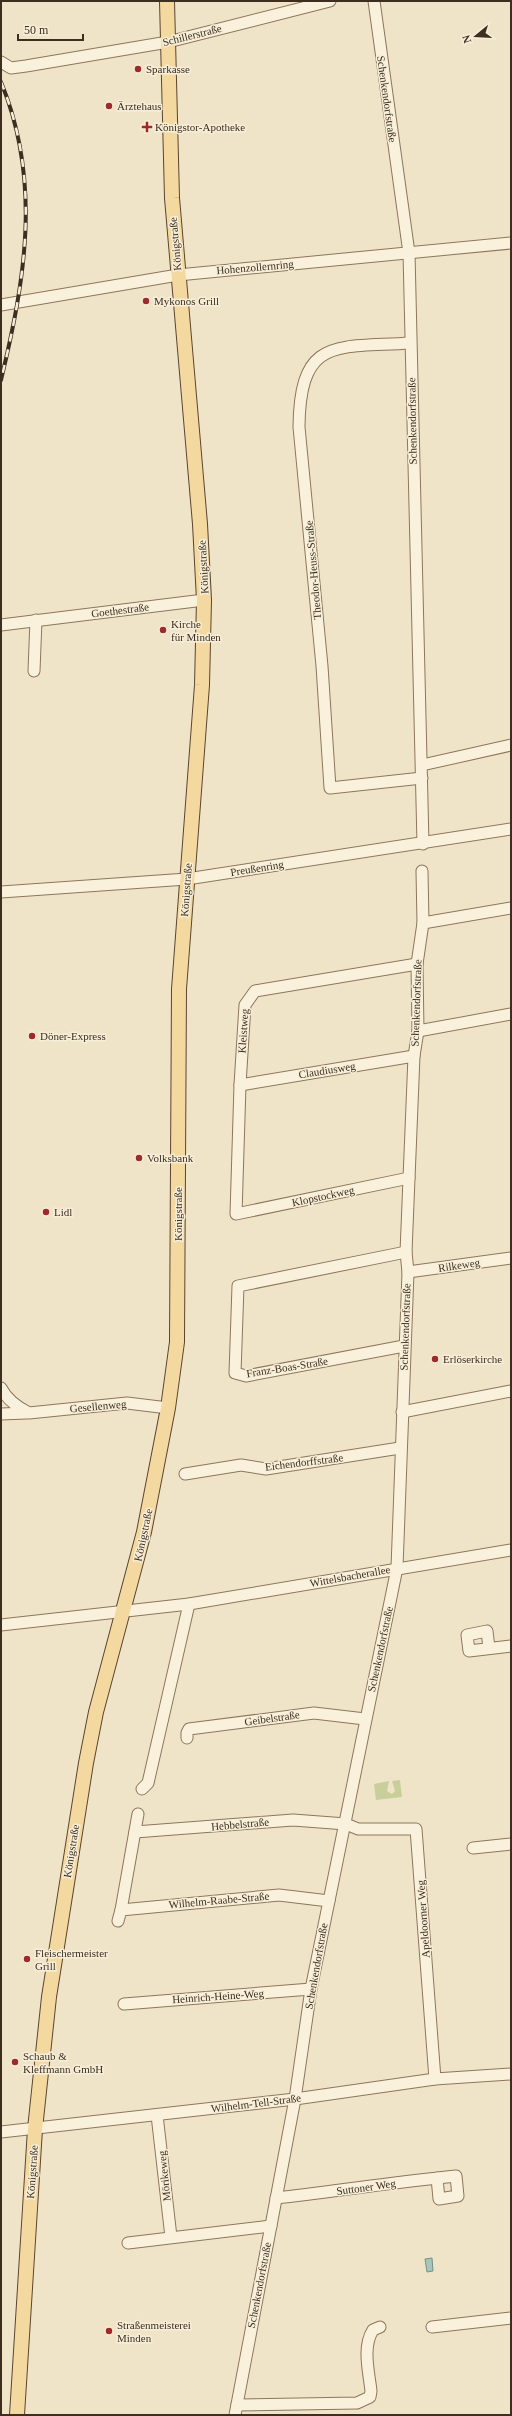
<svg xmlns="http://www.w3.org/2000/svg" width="512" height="2416" viewBox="0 0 512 2416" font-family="Georgia,serif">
  <rect width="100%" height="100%" fill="#f0e4c8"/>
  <!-- green -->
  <polygon fill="#c9cf9b" points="400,1780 402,1797 376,1800 374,1784 389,1781 387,1791 392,1794 395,1791 392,1781"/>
  <!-- water -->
  <polygon fill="#a9c4bc" stroke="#6f938a" points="432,2258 433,2271 427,2272 425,2259"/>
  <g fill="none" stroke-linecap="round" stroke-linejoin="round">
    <defs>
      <g id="minor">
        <polyline points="374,1 409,253 423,844"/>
        <polyline points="1,62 11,68 26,66 168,42 330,1"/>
        <polyline points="1,305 178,275 511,243"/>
        <path d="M410 343C336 348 300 336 299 427L322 666 330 788 422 778"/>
        <polyline points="1,625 204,600"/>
        <polyline points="34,671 36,620"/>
        <polyline points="422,765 511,745"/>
        <polyline points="1,892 187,879 511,829"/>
        <polyline points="423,923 511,908"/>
        <polyline points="418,1031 511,1014"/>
        <polyline points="240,1085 414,1056"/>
        <polyline points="409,1178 236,1214 240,1085 245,1005 255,991 417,964"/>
        <polyline points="408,1272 511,1258"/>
        <polyline points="404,1346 246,1376 235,1373 238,1286 406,1252"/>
        <path d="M1 1388C7 1400 17 1407 29 1413L127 1403 168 1408"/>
        <polyline points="402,1412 511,1391"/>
        <polyline points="1,1414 26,1413"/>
        <polyline points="185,1474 241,1465 266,1469 400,1448"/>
        <polyline points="1,1625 189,1604 511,1550"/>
        <polyline points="489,1648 487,1631 467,1635 469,1651 511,1646"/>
        <polyline points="187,1738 187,1733 189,1729 314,1713 365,1719"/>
        <polyline points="142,1789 148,1783 189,1604"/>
        <polyline points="135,1832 293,1820 346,1824 358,1829 416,1829 435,2079"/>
        <polyline points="473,1848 511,1844"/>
        <polyline points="121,1910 138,1814"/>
        <polyline points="118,1921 121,1910 279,1895 329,1901"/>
        <polyline points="124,2004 311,1989"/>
        <polyline points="157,2115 171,2237"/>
        <polyline points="1,2132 295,2099 435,2079 511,2074"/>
        <path d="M276 2198C336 2191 396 2182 456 2176L458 2196 439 2199 437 2178"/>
        <polyline points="128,2243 271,2226"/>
        <polyline points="432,2327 511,2318"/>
        <path d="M237 2405 357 2403 370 2397 371 2391C369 2372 362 2347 373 2330L380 2327"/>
        <polyline points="235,2415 295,2099 311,1989 397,1568 408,1272 406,1252 414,1056 418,1031 417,964 423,923 422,871"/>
      </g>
      <polyline id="major" points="17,2415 35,2129 49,1997 86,1763 96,1712 144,1532 168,1408 177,1342 179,989 202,685 204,600 200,524 172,198 167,1"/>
    </defs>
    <!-- minor casing -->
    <use href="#minor" stroke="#8d765c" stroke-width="13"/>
    <!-- major casing -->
    <use href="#major" stroke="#5b4430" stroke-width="16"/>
    <!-- minor -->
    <use href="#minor" stroke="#faf1dc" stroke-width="11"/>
    <!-- major -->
    <use href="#major" stroke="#f3d9a0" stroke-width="14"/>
    <defs>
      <path id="rail" d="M1 82C42 182 25 280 1 380"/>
    </defs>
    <!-- rail casing -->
    <use href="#rail" stroke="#3d2e20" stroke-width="4"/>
    <!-- rail -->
    <use href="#rail" stroke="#f7eed8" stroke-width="2.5" stroke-dasharray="8" stroke-linecap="butt"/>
  </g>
  <!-- markers -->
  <g fill="#9e2a2b" stroke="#f7eed8" stroke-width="1.5">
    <circle cx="138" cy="69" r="4"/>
    <circle cx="109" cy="106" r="4"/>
    <path d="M145 121h4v4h4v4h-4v4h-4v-4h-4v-4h4z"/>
    <circle cx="146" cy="301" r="4"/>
    <circle cx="163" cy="630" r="4"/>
    <circle cx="32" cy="1036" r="4"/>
    <circle cx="139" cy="1158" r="4"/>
    <circle cx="46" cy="1212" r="4"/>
    <circle cx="435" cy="1359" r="4"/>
    <circle cx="27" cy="1959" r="4"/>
    <circle cx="15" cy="2062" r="4"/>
    <circle cx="109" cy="2331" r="4"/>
  </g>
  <g text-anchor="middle" stroke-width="3" stroke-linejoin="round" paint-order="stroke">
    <!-- street labels -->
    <g font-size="11" fill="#3d2e20" stroke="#f7eed8">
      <text transform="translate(192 35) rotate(-14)" y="4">Schillerstraße</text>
      <text transform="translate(387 99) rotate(82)" y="4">Schenkendorfstraße</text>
      <text transform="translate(175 244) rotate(-95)" y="4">Königstraße</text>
      <text transform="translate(255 267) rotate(-5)" y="4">Hohenzollernring</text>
      <text transform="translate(412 421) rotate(-91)" y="4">Schenkendorfstraße</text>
      <text transform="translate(203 567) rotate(-93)" y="4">Königstraße</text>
      <text transform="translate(313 570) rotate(-95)" y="4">Theodor-Heuss-Straße</text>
      <text transform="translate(120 610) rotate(-7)" y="4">Goethestraße</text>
      <text transform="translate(257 868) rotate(-9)" y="4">Preußenring</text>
      <text transform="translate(186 890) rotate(-86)" y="4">Königstraße</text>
      <text transform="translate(416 1003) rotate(-88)" y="4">Schenkendorfstraße</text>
      <text transform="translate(243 1031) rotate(-86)" y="4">Kleistweg</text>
      <text transform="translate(327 1070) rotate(-9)" y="4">Claudiusweg</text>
      <text transform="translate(323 1196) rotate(-12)" y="4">Klopstockweg</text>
      <text transform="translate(178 1214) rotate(-90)" y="4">Königstraße</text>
      <text transform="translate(459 1265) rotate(-8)" y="4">Rilkeweg</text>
      <text transform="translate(405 1327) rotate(-88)" y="4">Schenkendorfstraße</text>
      <text transform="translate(287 1367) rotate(-9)" y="4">Franz-Boas-Straße</text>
      <text transform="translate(98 1406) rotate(-5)" y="4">Gesellenweg</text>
      <text transform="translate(304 1462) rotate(-7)" y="4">Eichendorffstraße</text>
      <text transform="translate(143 1535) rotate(-78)" y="4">Königstraße</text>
      <text transform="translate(350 1576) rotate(-10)" y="4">Wittelsbacherallee</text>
      <text transform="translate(380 1649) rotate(-78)" y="4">Schenkendorfstraße</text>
      <text transform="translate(272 1718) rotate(-8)" y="4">Geibelstraße</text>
      <text transform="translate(240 1824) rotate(-5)" y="4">Hebbelstraße</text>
      <text transform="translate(71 1851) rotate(-81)" y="4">Königstraße</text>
      <text transform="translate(219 1900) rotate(-5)" y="4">Wilhelm-Raabe-Straße</text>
      <text transform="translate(423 1919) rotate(-94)" y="4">Apeldoorner Weg</text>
      <text transform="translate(316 1966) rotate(-80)" y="4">Schenkendorfstraße</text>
      <text transform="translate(218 1996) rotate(-4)" y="4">Heinrich-Heine-Weg</text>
      <text transform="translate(256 2103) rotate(-7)" y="4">Wilhelm-Tell-Straße</text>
      <text transform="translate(32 2172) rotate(-86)" y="4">Königstraße</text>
      <text transform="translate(164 2176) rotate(-96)" y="4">Mörikeweg</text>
      <text transform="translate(366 2187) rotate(-8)" y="4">Suttoner Weg</text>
      <text transform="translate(259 2285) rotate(-79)" y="4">Schenkendorfstraße</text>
    </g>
    <!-- poi labels -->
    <g font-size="11" fill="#3d2e20" stroke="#f7eed8" text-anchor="start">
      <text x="146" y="73">Sparkasse</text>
      <text x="117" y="110">Ärztehaus</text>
      <text x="155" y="131">Königstor-Apotheke</text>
      <text x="154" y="305">Mykonos Grill</text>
      <text x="171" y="628">Kirche<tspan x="171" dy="13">für Minden</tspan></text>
      <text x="40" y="1040">Döner-Express</text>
      <text x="147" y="1162">Volksbank</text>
      <text x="54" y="1216">Lidl</text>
      <text x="443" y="1363">Erlöserkirche</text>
      <text x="35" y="1957">Fleischermeister<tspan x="35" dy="13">Grill</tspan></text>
      <text x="23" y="2060">Schaub &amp;<tspan x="23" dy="13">Kleffmann GmbH</tspan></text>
      <text x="117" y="2329">Straßenmeisterei<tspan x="117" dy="13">Minden</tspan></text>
    </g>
  </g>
  <!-- border -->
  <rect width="512" height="2416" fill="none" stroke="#3d2e20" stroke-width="4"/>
  <!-- north arrow -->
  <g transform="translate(476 36) rotate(252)" stroke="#f7eed8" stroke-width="3" paint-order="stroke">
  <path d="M0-3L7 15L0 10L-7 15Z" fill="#3d2e20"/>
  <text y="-6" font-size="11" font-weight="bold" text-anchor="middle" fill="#3d2e20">N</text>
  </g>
  <!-- scale -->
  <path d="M18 34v6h65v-6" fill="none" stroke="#3d2e20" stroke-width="2"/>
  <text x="24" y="34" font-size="12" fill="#3d2e20" stroke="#f7eed8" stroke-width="3" paint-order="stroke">50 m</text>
</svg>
